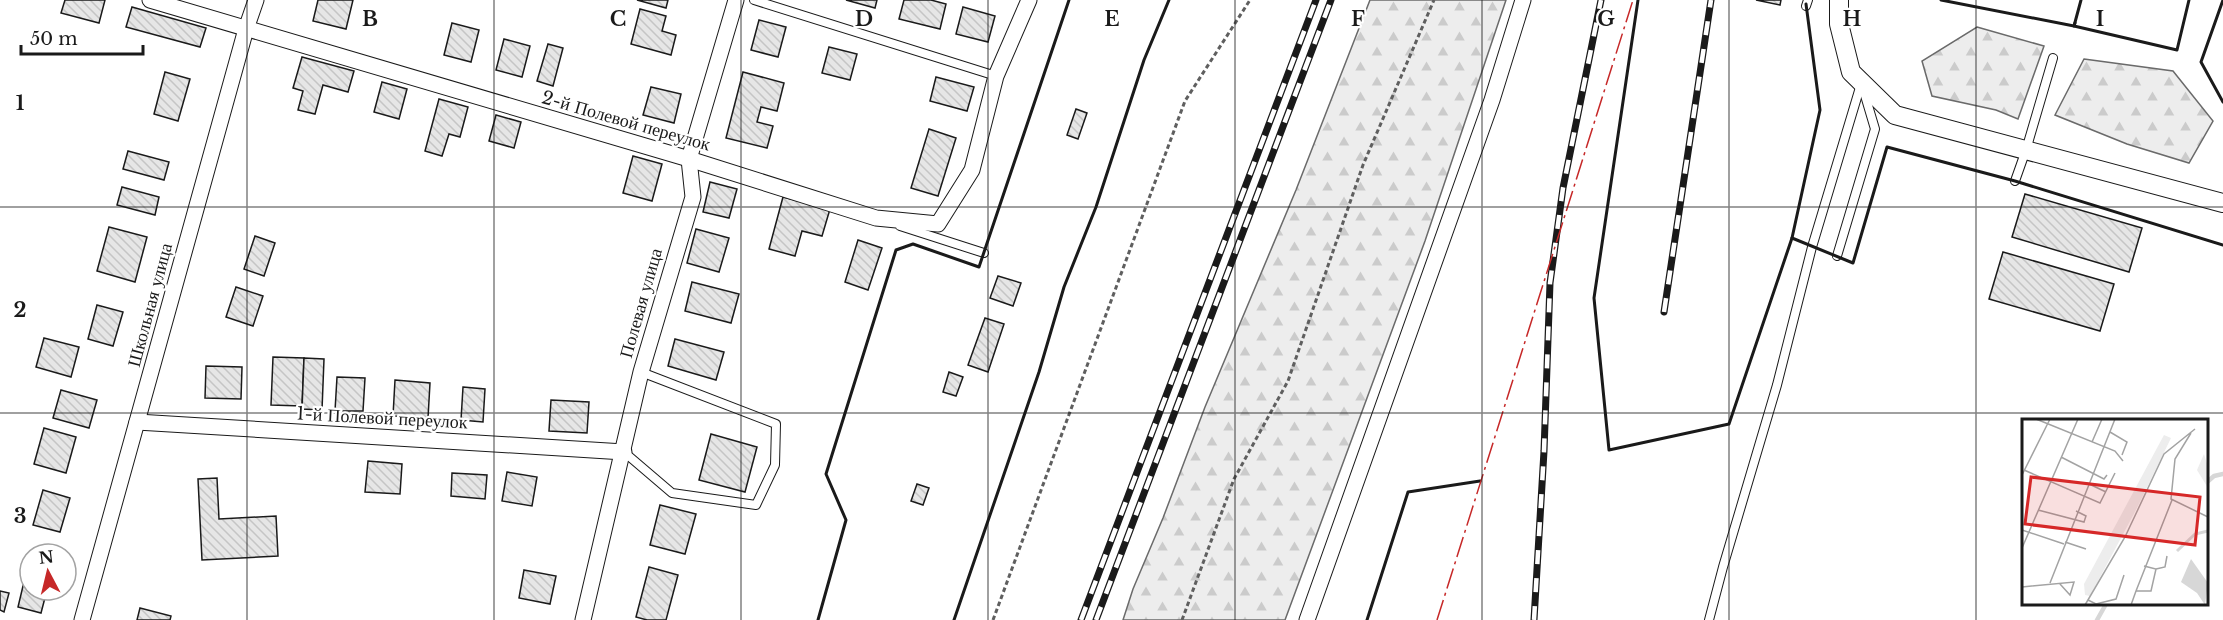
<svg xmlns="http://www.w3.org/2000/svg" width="2223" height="620" viewBox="0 0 2223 620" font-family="'Libre Baskerville',serif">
  <defs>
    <pattern id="forest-firs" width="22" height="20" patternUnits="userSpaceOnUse" patternTransform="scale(1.5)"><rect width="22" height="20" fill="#ededed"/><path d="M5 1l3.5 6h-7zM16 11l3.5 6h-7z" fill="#cbcbcb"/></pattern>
    <pattern id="building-back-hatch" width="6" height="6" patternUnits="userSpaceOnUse" patternTransform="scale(1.5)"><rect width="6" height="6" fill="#e6e6e6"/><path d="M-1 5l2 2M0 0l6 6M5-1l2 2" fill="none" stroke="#c5c5c5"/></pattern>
  </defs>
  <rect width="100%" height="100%" fill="#fff"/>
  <!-- forest -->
  <g fill="url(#forest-firs)" stroke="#6a6a6a" stroke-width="1.5">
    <polygon points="1370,0 1506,0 1425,241 1285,620 1123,620 1133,589 1163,518 1205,407 1296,190"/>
    <polygon points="1977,27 2044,46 2018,119 1996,110 1932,96 1922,61"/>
    <polygon points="2084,59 2173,71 2213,121 2189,163 2127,144 2055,115"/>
  </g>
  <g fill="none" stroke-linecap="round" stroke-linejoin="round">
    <!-- stream -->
    <g stroke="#d7d7d7" stroke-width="4.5">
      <polyline points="2206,483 2214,476 2223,474"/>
      <polyline points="2097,620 2106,604"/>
    </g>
  </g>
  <!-- building -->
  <g fill="url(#building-back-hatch)" stroke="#1a1a1a" stroke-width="1.5">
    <polygon points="65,0 105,0 99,23 61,13"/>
    <polygon points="318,0 353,0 346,29 313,21"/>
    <polygon points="637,0 668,0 666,8"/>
    <polygon points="846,0 877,0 875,8"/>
    <polygon points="904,0 931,0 946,4 940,29 899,19"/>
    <polygon points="1756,0 1781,0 1780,5"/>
    <polygon points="132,7 206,28 200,47 126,27"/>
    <polygon points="963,7 995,16 988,42 956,34"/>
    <polygon points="640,9 666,16 662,31 676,35 671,55 631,44"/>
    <polygon points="759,20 786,27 778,57 751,50"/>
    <polygon points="452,23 479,30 471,62 444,55"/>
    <polygon points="504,39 530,46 522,77 496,70"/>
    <polygon points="548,44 563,48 553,86 537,81"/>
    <polygon points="829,47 857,54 850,80 822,73"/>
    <polygon points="302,57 354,71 348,92 323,85 315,114 298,110 303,91 293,88"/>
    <polygon points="165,72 190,79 178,121 154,114"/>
    <polygon points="743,72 784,83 777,111 761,107 757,122 773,126 767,148 726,138"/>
    <polygon points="936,77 974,87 967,111 930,101"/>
    <polygon points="382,82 407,89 399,119 374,112"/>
    <polygon points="651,87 681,94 674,123 643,115"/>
    <polygon points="439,99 468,107 460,137 449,134 442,156 425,151"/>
    <polygon points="1076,109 1087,113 1078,139 1067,135"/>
    <polygon points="496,115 521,122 514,148 489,141"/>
    <polygon points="929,129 956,138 938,196 911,188"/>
    <polygon points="128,151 169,162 164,180 123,169"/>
    <polygon points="633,156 662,164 652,201 623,193"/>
    <polygon points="710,182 737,189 729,218 703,212"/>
    <polygon points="122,187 159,197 155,215 117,205"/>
    <polygon points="2025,194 2142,228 2129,272 2012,237"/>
    <polygon points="783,197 830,209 822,236 802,231 795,256 769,249"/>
    <polygon points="109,227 147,237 135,282 97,271"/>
    <polygon points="696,229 729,238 719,272 687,263"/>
    <polygon points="255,236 275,243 264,276 244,269"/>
    <polygon points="858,240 882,248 868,290 845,282"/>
    <polygon points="2003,252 2114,284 2100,331 1989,299"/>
    <polygon points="998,276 1021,283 1013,306 990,298"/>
    <polygon points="692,282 739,294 731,323 685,311"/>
    <polygon points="236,287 263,296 253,326 226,317"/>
    <polygon points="97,305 123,312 113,346 88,339"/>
    <polygon points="985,318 1004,324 988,372 968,365"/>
    <polygon points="44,338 79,347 71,377 36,367"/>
    <polygon points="675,339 724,352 716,380 668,366"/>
    <polygon points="273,357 304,358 302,406 271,405"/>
    <polygon points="304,358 324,359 322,410 302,409"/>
    <polygon points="206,366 242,367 241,399 205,398"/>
    <polygon points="949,372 963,377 956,396 943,392"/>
    <polygon points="337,377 365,378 363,411 335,411"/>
    <polygon points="395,380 430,383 428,418 393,416"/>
    <polygon points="463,387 485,389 483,422 461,420"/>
    <polygon points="61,390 97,400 89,428 53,418"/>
    <polygon points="551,400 589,402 587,433 549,431"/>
    <polygon points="44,428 76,437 66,473 34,464"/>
    <polygon points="711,434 757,447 745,492 699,480"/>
    <polygon points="368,461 402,464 400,494 365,492"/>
    <polygon points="507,472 537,477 532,506 502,501"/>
    <polygon points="452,473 487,475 485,499 451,496"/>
    <polygon points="217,478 219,519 276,516 278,556 202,560 198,479"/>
    <polygon points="917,484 929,488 923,505 911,501"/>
    <polygon points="43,490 70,498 60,532 33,525"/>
    <polygon points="660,505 696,514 685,554 650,545"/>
    <polygon points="28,565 30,565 30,590 47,590 41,613 18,607"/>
    <polygon points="649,567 678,575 666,620 647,620 636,617"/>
    <polygon points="524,570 556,576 550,604 519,598"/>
    <polygon points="0,591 9,593 4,612 0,610"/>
    <polygon points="140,608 171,616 170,620 137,620"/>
  </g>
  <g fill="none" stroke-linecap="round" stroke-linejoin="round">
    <defs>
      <g id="service">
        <polyline points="754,0 996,76"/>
        <polyline points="1806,6 1808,0"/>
        <polyline points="2015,181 2026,150 2053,58"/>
        <polyline points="900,226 984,253"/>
        <polyline points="1837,256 1875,129 1864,92"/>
        <polyline points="624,452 672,493 756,505 775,465 776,424 641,372"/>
        <polyline points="1709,620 1723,567 1777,385 1812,247 1861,84"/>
      </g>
      <g id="minor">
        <polyline points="150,0 689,159 876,218 938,224 972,170 996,76 1029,0"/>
        <polyline points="137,422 624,452"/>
        <polyline points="82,620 246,29 256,0"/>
        <polyline points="583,620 641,372 693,197 689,159 736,0"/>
        <polyline points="1307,620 1492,100 1523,0"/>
      </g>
      <polyline id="tertiary" points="1839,0 1839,24 1851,72 1895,115 2223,203"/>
    </defs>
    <!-- service casing -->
    <use href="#service" stroke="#1a1a1a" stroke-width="10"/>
    <!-- minor casing -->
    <use href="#minor" stroke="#1a1a1a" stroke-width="17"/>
    <!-- tertiary casing -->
    <use href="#tertiary" stroke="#1a1a1a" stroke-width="20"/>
    <!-- path -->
    <g stroke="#5f5f5f" stroke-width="3" stroke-dasharray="4.5 3" stroke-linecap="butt">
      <polyline points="993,620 1185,101 1250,0"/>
      <polyline points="1182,620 1234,479 1288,381 1363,165 1434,0"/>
    </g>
    <!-- service -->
    <use href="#service" stroke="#fff" stroke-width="8"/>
    <!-- minor -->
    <use href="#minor" stroke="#fff" stroke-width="15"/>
    <!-- tertiary -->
    <use href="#tertiary" stroke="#fff" stroke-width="18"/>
    <defs>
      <g id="rail">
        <polyline points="1664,312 1711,0"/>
        <polyline points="1081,620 1316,0"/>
        <polyline points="1096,620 1331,0"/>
        <polyline points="1534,620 1544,451 1550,283 1563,188 1601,0"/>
      </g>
    </defs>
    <!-- rail casing -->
    <use href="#rail" stroke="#1a1a1a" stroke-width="7"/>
    <!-- rail -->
    <use href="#rail" stroke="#fff" stroke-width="4.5" stroke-dasharray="14" stroke-linecap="butt"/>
    <!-- wall -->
    <g stroke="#1a1a1a" stroke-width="3">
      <polyline points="1638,0 1594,298 1609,450 1729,424 1792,238 1820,110 1806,4"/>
      <polyline points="1941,0 2074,26 2075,23"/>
      <polyline points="2081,0 2074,26 2177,50 2189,0"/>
      <polyline points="2223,0 2201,62 2223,102"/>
      <polyline points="1792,238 1853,263 1887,147 2015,181 2223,245"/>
      <polyline points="818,620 846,520 826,474 896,250 913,244 979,267 1069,0"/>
      <polyline points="954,620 1039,372 1064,287 1096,207 1144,60 1169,0"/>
      <polyline points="1367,620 1408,492 1480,481"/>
    </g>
    <!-- power -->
    <polyline stroke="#c62828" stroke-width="1.5" stroke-dasharray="21 4.5 3 4.5" stroke-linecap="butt" points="1437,620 1633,0"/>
  </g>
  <!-- grid -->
  <path fill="none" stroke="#1a1a1a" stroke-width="1.5" stroke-opacity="0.55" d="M247 0V620M494 0V620M741 0V620M988 0V620M1235 0V620M1482 0V620M1729 0V620M1976 0V620M0 207H2223M0 413H2223"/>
  <g text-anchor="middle" stroke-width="4.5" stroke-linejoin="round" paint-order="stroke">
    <!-- street labels -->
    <g font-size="18" fill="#1a1a1a" stroke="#fff">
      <text transform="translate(626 121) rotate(16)" y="6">2-й Полевой переулок</text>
      <text transform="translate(641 303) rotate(-74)" y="6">Полевая улица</text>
      <text transform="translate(150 305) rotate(-75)" y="6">Школьная улица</text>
      <text transform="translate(382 418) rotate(3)" y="6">1-й Полевой переулок</text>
    </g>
  </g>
  <!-- overview -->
  <g transform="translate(2022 419)">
    <rect width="186" height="186" fill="#fff"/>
    <path d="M142 16 149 19 115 89 68 177 63 176 62 165ZM182 35 186 48V69L175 51Z" fill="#ededed"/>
    <path d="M169 140 186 164 183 186 175 174 159 163Z" fill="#d7d7d7"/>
    <path fill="none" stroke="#d7d7d7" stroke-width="3" d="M155 132 173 115 186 112"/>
    <path fill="none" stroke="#a3a3a3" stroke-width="1.5" d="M14 0 93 32 101 42M88 13 105 23 100 36M169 14 153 40 149 80 186 98M70 23 80 0M39 38 82 60 85 56M2 51 78 84 93 54M0 56 28 0M65 64 84 73M16 91 62 103 64 97 54 92M0 111 42 125M43 123 64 130M0 129 56 0M134 150 143 148 145 137M28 164 93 0M0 168 52 163 48 176 38 165M114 172 150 81M66 181 74 185 94 180 102 156M63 186 103 118 142 35 173 10M109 186 114 172H129L134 150 122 147"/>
    <path fill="#d62828" fill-opacity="0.15" stroke="#d62828" stroke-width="3" d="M9 58 178 78 173 126 3 105Z"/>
    <rect width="186" height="186" fill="none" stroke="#1a1a1a" stroke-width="3"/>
  </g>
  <g font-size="20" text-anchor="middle" font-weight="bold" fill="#1a1a1a" stroke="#fff" stroke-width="4.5" stroke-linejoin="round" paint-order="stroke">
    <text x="370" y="26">B</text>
    <text x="618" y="26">C</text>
    <text x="864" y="26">D</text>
    <text x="1112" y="26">E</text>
    <text x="1358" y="26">F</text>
    <text x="1606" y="26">G</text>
    <text x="1852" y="26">H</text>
    <text x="2100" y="26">I</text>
    <text x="20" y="110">1</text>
    <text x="20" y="317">2</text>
    <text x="20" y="523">3</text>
  </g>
  <!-- north arrow -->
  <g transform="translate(48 572) rotate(353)"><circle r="28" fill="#ffffff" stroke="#a3a3a3" stroke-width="1.5"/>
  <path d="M0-4.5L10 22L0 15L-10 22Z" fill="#c62828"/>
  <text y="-9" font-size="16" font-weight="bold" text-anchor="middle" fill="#1a1a1a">N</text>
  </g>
  <!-- scale -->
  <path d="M21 45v9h122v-9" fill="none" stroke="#1a1a1a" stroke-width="3"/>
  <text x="30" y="45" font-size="18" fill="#1a1a1a" stroke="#ffffff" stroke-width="4.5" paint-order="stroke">50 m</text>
</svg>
